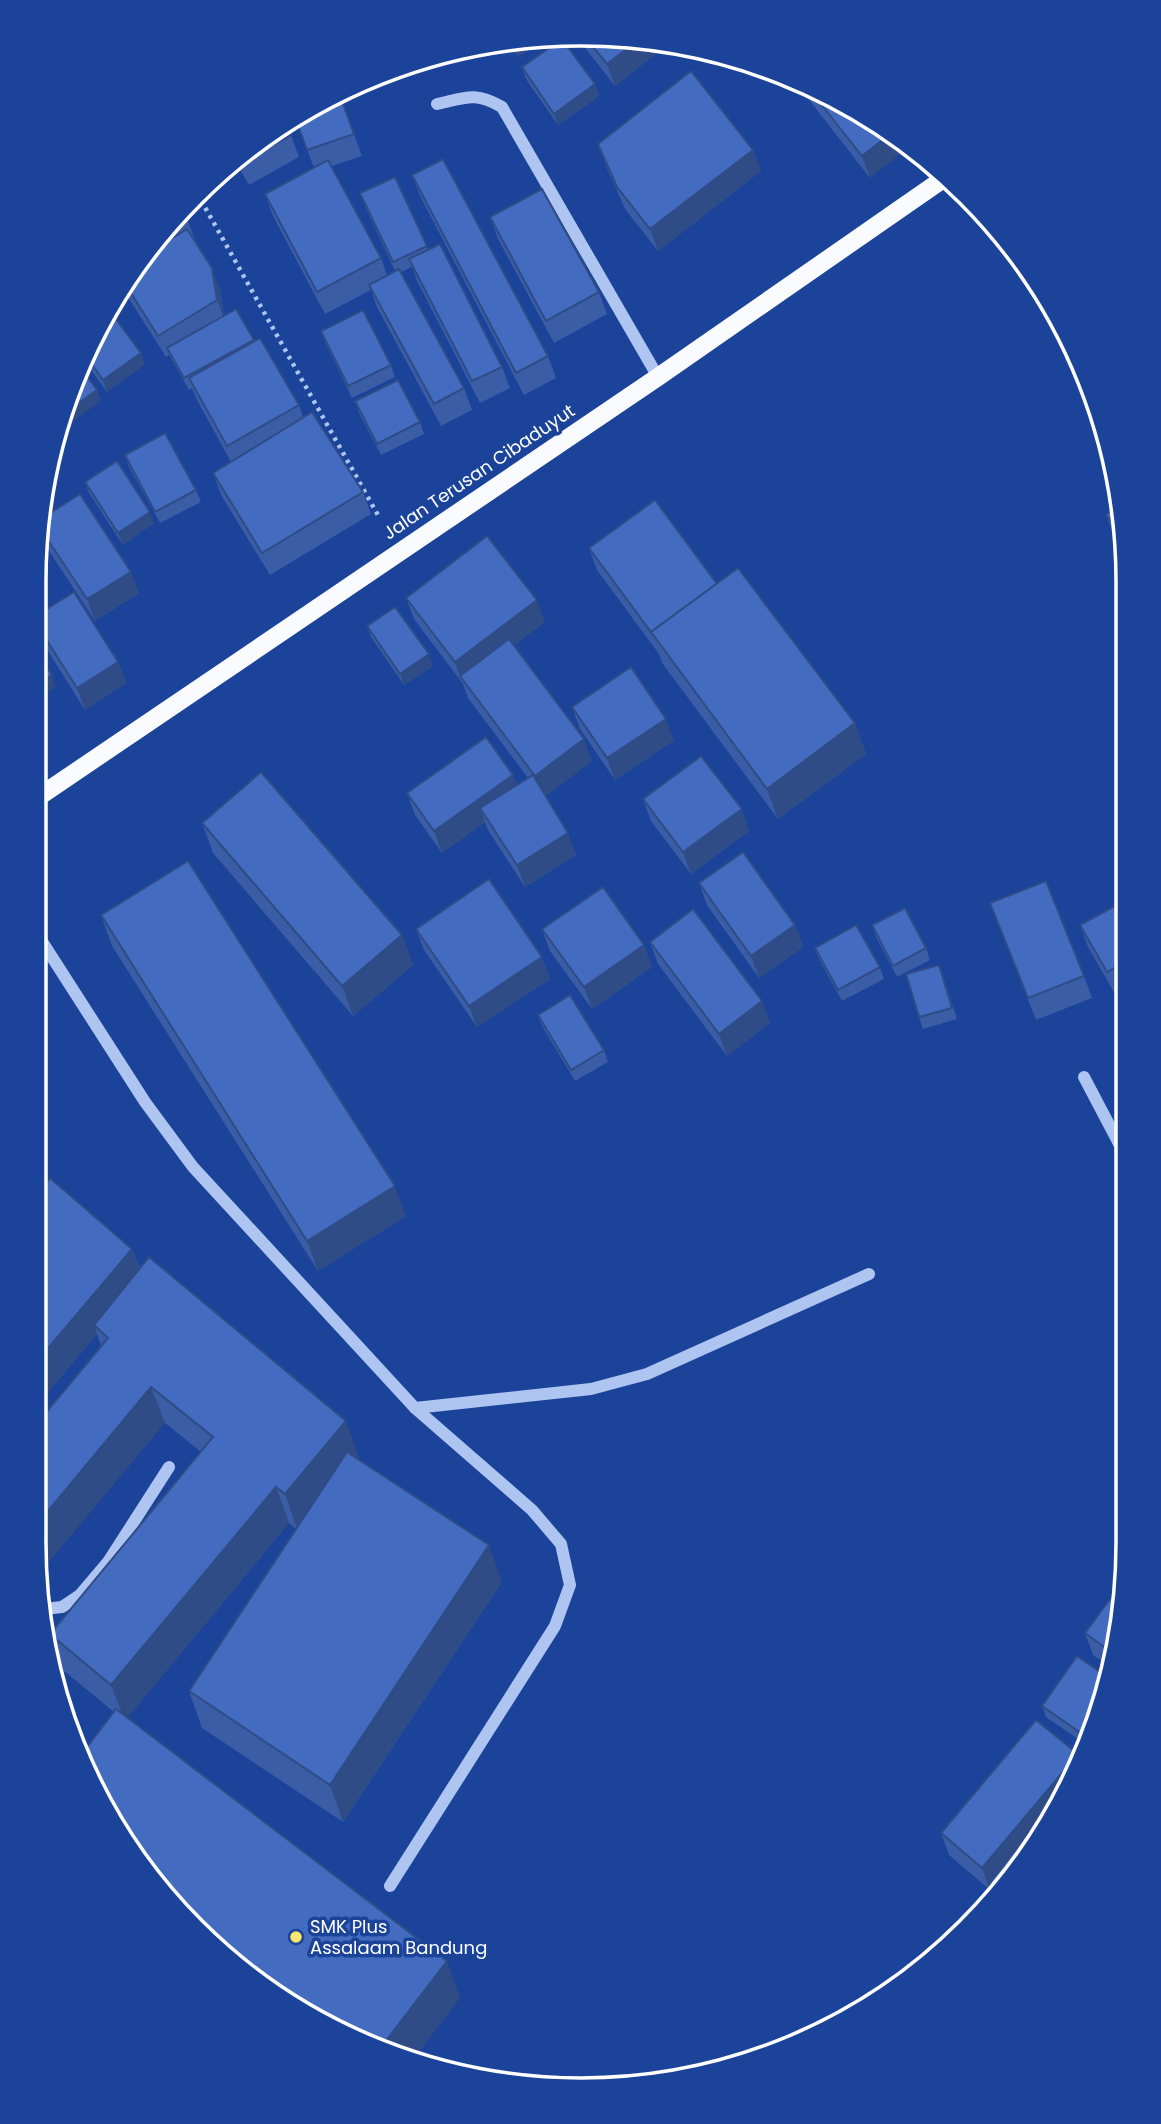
<svg xmlns="http://www.w3.org/2000/svg" width="1161" height="2124" viewBox="0 0 1161 2124" font-family="Poppins,sans-serif">
  <rect width="100%" height="100%" fill="#1a4399"/>
  <g fill="none" stroke-linecap="round" stroke-linejoin="round">
    <!-- path -->
    <polyline stroke="#afc5f1" stroke-width="4.5" stroke-dasharray="3.5 5" stroke-linecap="butt" points="197,193 379,517"/>
    <!-- minor -->
    <g stroke="#afc5f1" stroke-width="12">
      <path d="M437 104C465 98 475 91 502 107L658 377"/>
      <polyline points="34,776 47,792"/>
      <polyline points="34,929 145,1102 193,1167 415,1408 532,1510 561,1544 570,1585 555,1626 390,1886"/>
      <polyline points="1084,1077 1125,1155"/>
      <polyline points="415,1408 591,1389 647,1374 869,1274"/>
      <polyline points="44,1609 62,1607 80,1595 108,1562 169,1467"/>
    </g>
    <!-- major -->
    <polyline stroke="#f9fbff" stroke-width="18" points="34,800 658,377 946,177"/>
  </g>
  <!-- wall -->
  <g fill="#3a5da5">
    <polygon points="544,34 518,57 508,41"/>
    <polygon points="575,35 652,38 659,40 662,49 615,86"/>
    <polygon points="522,67 595,84 599,96 558,125 526,79"/>
    <polygon points="388,71 357,96 349,86"/>
    <polygon points="792,78 854,106 870,178"/>
    <polygon points="338,90 362,156 332,166 381,258 387,275 395,271 364,204 360,193 395,177 428,250 502,367 510,388 480,403 417,281 412,267 401,272 464,388 472,410 441,426 377,307 371,290 325,314 273,216 265,194 314,168 295,117"/>
    <polygon points="291,135 299,157 249,185 234,159 247,147"/>
    <polygon points="598,144 753,150 761,171 658,251 625,209 606,166"/>
    <polygon points="412,175 548,356 556,378 524,395 420,196"/>
    <polygon points="490,217 599,292 607,314 554,343 498,239"/>
    <polygon points="187,218 195,240 194,240 220,290 224,316 236,309 254,342 299,405 303,417 363,492 371,514 270,575 221,495 213,473 231,462 197,400 192,388 189,390 169,355 166,357 126,294 122,285 169,220"/>
    <polygon points="103,316 145,364 107,392 84,360"/>
    <polygon points="321,331 391,365 395,377 352,398 325,342"/>
    <polygon points="355,401 420,422 424,434 381,455 359,413"/>
    <polygon points="125,455 196,490 201,502 160,523 129,467"/>
    <polygon points="85,482 154,523 123,545 89,493"/>
    <polygon points="1123,509 1123,548 1114,536 1106,515"/>
    <polygon points="39,520 139,593 95,621 44,543 38,526"/>
    <polygon points="589,548 717,584 855,723 866,754 778,819 662,663 659,654 597,570"/>
    <polygon points="36,580 44,602 34,607 34,581"/>
    <polygon points="406,598 545,622 514,645 592,761 545,796 576,855 525,887 488,830 485,822 442,853 415,815 407,793 513,775 517,785 528,778 468,698 463,684 414,619"/>
    <polygon points="34,617 118,662 126,683 85,710 41,640 34,622"/>
    <polygon points="367,626 433,666 404,685 371,637"/>
    <polygon points="1124,642 1124,662 1121,659 1117,647"/>
    <polygon points="572,707 674,740 615,780 580,729"/>
    <polygon points="643,799 749,831 691,874 651,821"/>
    <polygon points="202,823 402,935 413,965 353,1016 213,853"/>
    <polygon points="699,883 795,925 803,947 759,978 707,905"/>
    <polygon points="1124,901 1125,989 1115,994 1088,947 1080,925"/>
    <polygon points="990,903 1084,976 1092,998 1036,1020"/>
    <polygon points="101,915 406,1216 318,1271 112,946"/>
    <polygon points="872,925 926,948 930,960 897,977 876,937"/>
    <polygon points="416,929 542,957 550,979 477,1027 424,950"/>
    <polygon points="542,929 652,967 592,1009 550,951"/>
    <polygon points="650,942 762,1001 770,1023 727,1056 658,964"/>
    <polygon points="815,948 880,967 884,979 842,1001 819,959"/>
    <polygon points="943,976 957,1019 923,1029 919,1017"/>
    <polygon points="538,1015 604,1050 608,1062 575,1081 542,1026"/>
    <polygon points="132,1249 140,1269 359,1457 358,1459 502,1582 343,1822 202,1728 189,1691 296,1529 289,1523 127,1718 460,1998 63,1670 50,1634 201,1452 165,1423 101,1346 97,1334 33,1410"/>
    <polygon points="1126,1585 1112,1668 1093,1655 1085,1633"/>
    <polygon points="1109,1686 1085,1744 1046,1717 1042,1706"/>
    <polygon points="1045,1824 1047,1826 993,1892 992,1888 990,1890 949,1855 941,1833"/>
  </g>
  <!-- shaded-wall -->
  <g fill="#2f4c86">
    <polygon points="544,34 554,35 518,57 514,45 527,37"/>
    <polygon points="641,38 659,40 662,49 615,86 607,64"/>
    <polygon points="389,71 357,96 353,84"/>
    <polygon points="595,84 599,96 558,125 554,114"/>
    <polygon points="890,134 908,148 870,178 862,156"/>
    <polygon points="753,150 761,171 658,251 650,229"/>
    <polygon points="212,268 220,290 225,321 217,300"/>
    <polygon points="141,353 145,364 107,392 103,380"/>
    <polygon points="97,390 101,401 54,435 62,415"/>
    <polygon points="150,512 154,523 123,545 118,533"/>
    <polygon points="131,572 139,593 95,621 87,599"/>
    <polygon points="537,600 545,622 465,683 460,676 463,684 455,662"/>
    <polygon points="429,654 433,666 404,685 400,674"/>
    <polygon points="118,662 126,683 85,710 77,688"/>
    <polygon points="52,675 56,687 34,701 34,687"/>
    <polygon points="666,719 674,740 615,780 607,758"/>
    <polygon points="855,723 866,754 778,819 767,789"/>
    <polygon points="584,739 592,761 543,798 535,776"/>
    <polygon points="513,775 521,797 480,808 485,822 442,853 434,831"/>
    <polygon points="742,809 749,831 691,874 683,852"/>
    <polygon points="568,833 576,855 525,887 517,865"/>
    <polygon points="795,925 803,947 759,978 751,956"/>
    <polygon points="402,935 413,965 353,1016 342,986"/>
    <polygon points="644,945 652,967 592,1009 584,987"/>
    <polygon points="542,957 550,979 477,1027 469,1006"/>
    <polygon points="762,1001 770,1023 727,1056 719,1034"/>
    <polygon points="395,1186 406,1216 318,1271 307,1241"/>
    <polygon points="132,1249 143,1279 94,1325 97,1334 33,1410 33,1366"/>
    <polygon points="151,1387 165,1423 38,1575 33,1544 33,1529"/>
    <polygon points="346,1421 359,1457 298,1531 285,1494"/>
    <polygon points="276,1487 289,1523 125,1721 111,1685"/>
    <polygon points="489,1545 502,1582 343,1822 330,1785"/>
    <polygon points="1095,1719 1086,1741 1084,1735"/>
    <polygon points="1078,1754 1079,1758 1058,1808 994,1886 990,1882 992,1888 990,1890 982,1868"/>
    <polygon points="447,1961 460,1998 413,2060 382,2046"/>
  </g>
  <!-- building -->
  <g fill="#436cc0" stroke="#2f4c86" stroke-width="2">
    <polygon points="584,36 641,38 607,64"/>
    <polygon points="527,37 514,45 510,40"/>
    <polygon points="562,39 595,84 554,114 522,67"/>
    <polygon points="691,71 753,150 650,229 617,187 598,144"/>
    <polygon points="806,85 854,106 890,134 862,156"/>
    <polygon points="338,90 354,134 307,150 295,117"/>
    <polygon points="284,123 291,135 241,163 237,156 247,147"/>
    <polygon points="443,159 548,356 516,373 412,175"/>
    <polygon points="328,160 381,258 317,292 265,194"/>
    <polygon points="395,177 427,246 393,262 360,193"/>
    <polygon points="542,189 599,292 546,321 490,217"/>
    <polygon points="182,208 187,218 158,236 169,220"/>
    <polygon points="187,229 212,268 217,300 158,336 124,282 142,257"/>
    <polygon points="440,244 502,367 472,381 409,259"/>
    <polygon points="399,269 464,388 434,404 369,285"/>
    <polygon points="236,309 254,340 184,378 167,348"/>
    <polygon points="363,310 391,365 348,386 321,331"/>
    <polygon points="110,311 141,353 103,380 86,356 103,316"/>
    <polygon points="260,338 299,405 227,446 189,378"/>
    <polygon points="81,368 97,390 62,415"/>
    <polygon points="398,380 420,422 377,444 355,401"/>
    <polygon points="312,412 363,492 262,553 213,473"/>
    <polygon points="165,433 196,490 155,512 125,455"/>
    <polygon points="117,461 150,512 118,533 85,482"/>
    <polygon points="80,494 131,572 87,599 38,525 39,520"/>
    <polygon points="655,500 717,584 651,632 589,548"/>
    <polygon points="1121,502 1123,509 1123,536 1106,515"/>
    <polygon points="487,536 537,600 455,662 406,598"/>
    <polygon points="738,568 855,723 767,789 651,632"/>
    <polygon points="74,592 118,662 77,688 34,620 34,617"/>
    <polygon points="395,607 429,654 400,674 367,626"/>
    <polygon points="509,639 584,739 535,776 460,676"/>
    <polygon points="1124,642 1124,656 1117,647"/>
    <polygon points="34,649 52,675 34,687"/>
    <polygon points="631,667 666,719 607,758 572,707"/>
    <polygon points="486,737 513,775 434,831 407,793"/>
    <polygon points="701,756 742,809 683,852 643,799"/>
    <polygon points="261,772 402,935 342,986 202,823"/>
    <polygon points="533,775 568,833 517,865 480,808"/>
    <polygon points="743,852 795,925 751,956 699,883"/>
    <polygon points="188,861 395,1186 307,1241 101,915"/>
    <polygon points="489,879 542,957 469,1006 416,929"/>
    <polygon points="1046,881 1084,976 1028,998 990,903"/>
    <polygon points="603,887 644,945 584,987 542,929"/>
    <polygon points="1124,901 1125,962 1107,972 1080,925"/>
    <polygon points="905,908 926,948 893,966 872,925"/>
    <polygon points="693,909 762,1001 719,1034 650,942"/>
    <polygon points="856,925 880,967 838,990 815,948"/>
    <polygon points="939,965 952,1008 919,1017 906,974"/>
    <polygon points="570,995 604,1050 571,1070 538,1015"/>
    <polygon points="50,1178 132,1249 33,1366 34,1197"/>
    <polygon points="149,1257 346,1421 285,1494 276,1487 111,1685 50,1634 213,1437 151,1387 33,1529 33,1428 108,1338 94,1325"/>
    <polygon points="347,1452 489,1545 330,1785 189,1691"/>
    <polygon points="1122,1583 1126,1585 1114,1654 1085,1633"/>
    <polygon points="1077,1656 1110,1679 1109,1686 1095,1719 1084,1735 1042,1706"/>
    <polygon points="116,1709 447,1961 382,2046 277,1999 147,1877 81,1755"/>
    <polygon points="1036,1720 1078,1754 982,1868 941,1833"/>
    <polygon points="1040,1820 1047,1826 996,1888 990,1882"/>
  </g>
  <!-- markers -->
  <circle fill="#ffe66f" stroke="#1a4399" stroke-width="2.5" cx="296" cy="1937" r="7"/>
  <g text-anchor="middle" stroke-width="7" stroke-linejoin="round" paint-order="stroke">
    <!-- street labels -->
    <g font-size="18" fill="#fff" stroke="#1a4399">
      <text transform="translate(479 472) rotate(-34)" y="6">Jalan Terusan Cibaduyut</text>
    </g>
    <!-- poi labels -->
    <g font-size="18" fill="#fff" stroke="#1a4399" text-anchor="start">
      <text x="310" y="1933">SMK Plus<tspan x="310" dy="21">Assalaam Bandung</tspan></text>
    </g>
  </g>
  <!-- crop -->
  <path d="M0 0H1161V2124H0ZM581 46H581A535 535 0 0 1 1116 581V1543A535 535 0 0 1 581 2078H581A535 535 0 0 1 46 1543V581A535 535 0 0 1 581 46Z" fill="#1a4399" fill-rule="evenodd"/>
  <path fill="none" stroke="#fff" stroke-width="3.5" d="M581 46H581A535 535 0 0 1 1116 581V1543A535 535 0 0 1 581 2078H581A535 535 0 0 1 46 1543V581A535 535 0 0 1 581 46Z"/>
</svg>
